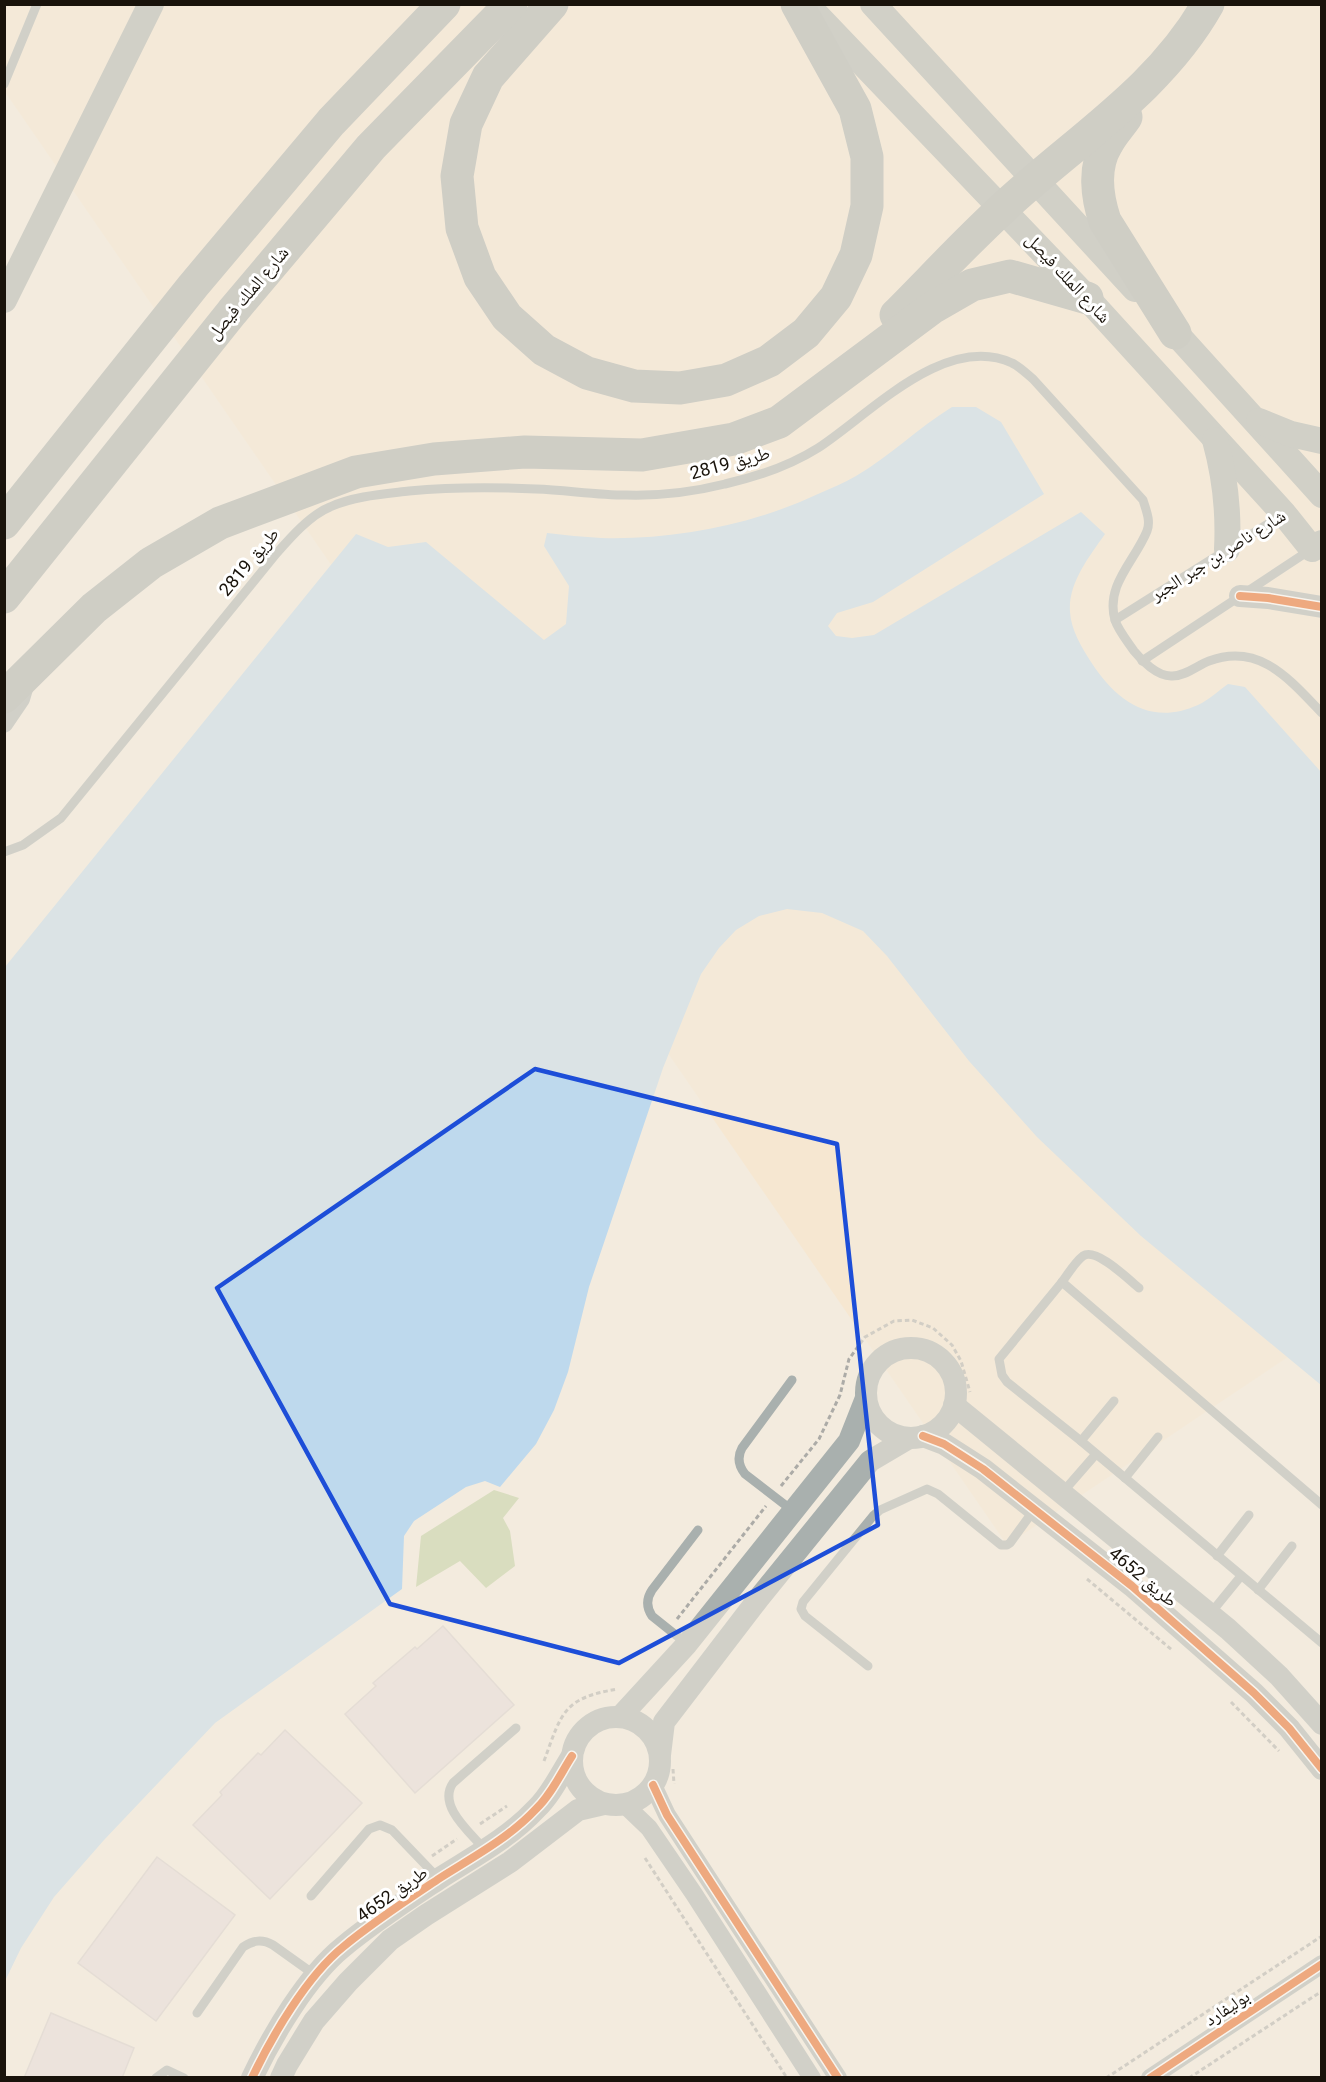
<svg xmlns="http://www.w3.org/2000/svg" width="1326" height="2082" viewBox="0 0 1326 2082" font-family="Roboto,'Noto Naskh Arabic',sans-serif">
  <rect width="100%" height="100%" fill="#f3ebde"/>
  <!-- built -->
  <polygon fill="#f6e7d1" points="4,5 1321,5 1321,1335 1007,1545 5,92"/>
  <!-- green -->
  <polygon fill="#d9ddbf" points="494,1490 519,1498 503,1518 510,1531 515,1566 486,1588 460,1561 416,1587 421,1536"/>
  <!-- water -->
  <path fill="#bed9ed" d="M952 407H976L1001 422 1044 494 873 602 837 613 828 626 836 636 852 638 874 635 1081 512 1105 534C1089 557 1068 583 1070 612 1071 630 1082 648 1091 662 1117 702 1151 726 1198 705 1209 700 1218 691 1228 684L1245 687 1321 772V1385L1141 1236 1037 1137 969 1061 887 956 863 931 822 913 787 909 759 916 736 930 719 948 701 974 663 1068 589 1287 568 1372 554 1410 536 1444 500 1487 485 1481 466 1487 414 1521 404 1536 402 1589 215 1723 104 1840 54 1897 21 1948 5 1981V967L356 534 388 547 426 542 544 640 566 624 569 586 544 546 547 533C565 535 583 537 601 538 675 540 752 525 818 494 831 488 844 483 856 476 890 456 918 428 952 407Z"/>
  <!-- building -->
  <g fill="#e5d9da" stroke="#d4ccca" stroke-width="1.5">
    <polygon points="443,1626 514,1705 415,1793 345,1714 376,1686 373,1683 415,1647 417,1649"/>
    <polygon points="285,1730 362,1803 270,1899 193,1825 222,1795 220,1792 258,1753 261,1755"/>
    <polygon points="157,1857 235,1915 156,2021 78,1963"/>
    <polygon points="51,2013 134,2048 122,2078 24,2078"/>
  </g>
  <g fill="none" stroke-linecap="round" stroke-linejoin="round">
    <!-- path -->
    <g stroke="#acaba7" stroke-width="3" stroke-dasharray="4.5 3" stroke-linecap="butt">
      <polyline points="781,1486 819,1439 840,1395 849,1359 865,1337 894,1321 912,1320 933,1328 952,1345 961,1361 970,1392"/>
      <polyline points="1087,1579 1172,1650"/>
      <polyline points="677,1619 766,1506"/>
      <polyline points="1231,1702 1279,1751"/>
      <path d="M544 1761C562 1712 563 1698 618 1689"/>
      <polyline points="673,1769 674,1784"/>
      <polyline points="480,1824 507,1806"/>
      <polyline points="432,1856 457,1839"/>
      <polyline points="645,1858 787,2078"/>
      <polyline points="1106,2078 1322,1936"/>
      <polyline points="1189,2078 1322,1991"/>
    </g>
    <!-- service -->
    <g stroke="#a9b0ae" stroke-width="9">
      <polyline points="4,84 37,4"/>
      <polyline points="1115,620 1282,515"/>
      <polyline points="1142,661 1310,550"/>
      <path d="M4 852 23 845 61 818 276 554C290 538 310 515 330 507 354 496 384 494 409 491 452 487 494 487 536 489 566 490 596 495 626 495 660 496 693 492 725 484 756 477 791 465 818 448 869 415 945 332 1012 363 1019 366 1027 374 1033 379L1143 500C1146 510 1151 521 1147 531 1135 561 1105 585 1115 620 1118 630 1128 642 1134 651 1142 661 1157 676 1171 676 1184 677 1198 665 1209 661 1260 642 1290 680 1322 713"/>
      <path d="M1062 1282C1068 1274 1075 1262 1083 1256 1096 1247 1128 1279 1139 1288"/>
      <path d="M792 1380 742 1448C737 1457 738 1465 745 1474L793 1511"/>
      <polyline points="1081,1441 1114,1401"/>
      <polyline points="1125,1478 1158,1437"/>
      <polyline points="1062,1493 1096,1454"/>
      <polyline points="1322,1505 1062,1282 999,1359 1002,1375 1007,1382 1081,1441 1322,1643"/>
      <polyline points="1217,1556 1249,1515"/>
      <polyline points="1258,1590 1292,1546"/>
      <polyline points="1210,1614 1241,1576"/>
      <path d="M687 1644 652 1616C646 1607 646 1599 652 1590L698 1530"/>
      <polyline points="868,1666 805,1616 801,1609 803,1602 873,1516 880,1510 927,1489 938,1494 1001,1545 1007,1545 1010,1543 1034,1510"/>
      <path d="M485 1850C471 1833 437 1806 453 1783L516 1728"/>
      <polyline points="311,1896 369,1829 380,1825 392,1830 439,1879"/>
      <path d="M197 2013 243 1947C254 1940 262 1939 273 1945L315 1975"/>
      <polyline points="156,2078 167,2070 184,2078"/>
    </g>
    <!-- minor -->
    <g stroke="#a9b0ae" stroke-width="18">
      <polyline points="4,724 21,699 24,689"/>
      <polyline points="653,1785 667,1815 838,2078"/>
      <polyline points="625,1805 649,1828 694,1894 812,2078"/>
      <polyline points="1150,2078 1322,1964"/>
    </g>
    <!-- tertiary -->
    <g stroke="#a9b0ae" stroke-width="22">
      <polyline points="1240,596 1268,598 1322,607"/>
      <circle cx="911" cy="1393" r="45"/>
      <polyline points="954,1405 1228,1629 1279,1676 1322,1724"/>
      <polyline points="923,1436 944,1444 983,1469 1132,1586 1254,1693 1289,1728 1322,1769"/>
      <circle cx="616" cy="1761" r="44"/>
      <polyline points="620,1717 687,1644 849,1441 866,1398"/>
      <polyline points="660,1755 664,1722 759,1598 870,1461 909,1438"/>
      <path d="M252 2078C272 2036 307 1976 343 1947 373 1922 407 1900 440 1878 473 1857 509 1838 536 1809 551 1795 561 1773 572 1756"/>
      <polyline points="281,2078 287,2065 314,2021 348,1982 390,1940 426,1915 510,1862 578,1810 604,1804"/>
    </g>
    <!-- secondary -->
    <g stroke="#a8afab" stroke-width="26">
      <polyline points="806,4 1087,298 1284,514 1312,549 1322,543"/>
      <polyline points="873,4 1135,289"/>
      <polyline points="4,300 151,4"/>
      <polyline points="1162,318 1322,495"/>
      <polyline points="1259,421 1291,434 1322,441"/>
      <path d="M1215 440C1225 476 1229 511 1227 549"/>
    </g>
    <!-- motorway -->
    <g stroke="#a4aaa7" stroke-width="33">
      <polyline points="552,4 488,77 466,124 457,176 462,228 480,277 507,317 544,350 587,373 634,386 680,388 726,380 769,361 806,333 836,297 856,255 867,206 867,157 855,109 797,4"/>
      <path d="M1126 117C1120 126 1112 134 1107 144 1093 167 1097 197 1105 221L1175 333"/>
      <path d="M896 315C931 280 965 243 1002 209 1073 142 1159 91 1208 4"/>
      <polyline points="4,523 193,286 331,122 444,4"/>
      <polyline points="4,597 232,312 371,147 511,4"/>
      <polyline points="4,697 94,608 151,563 220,523 356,472 434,459 525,452 642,455 734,439 779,422 932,308 972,285 1010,276 1087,298"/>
    </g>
    <defs>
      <g id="cycleway">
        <polyline points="1240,596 1268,598 1322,607"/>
        <polyline points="923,1436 944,1444 983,1469 1132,1586 1254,1693 1289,1728 1322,1769"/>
        <polyline points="653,1785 667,1815 838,2078"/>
        <path d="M252 2078C272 2036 307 1976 343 1947 373 1922 407 1900 440 1878 473 1857 509 1838 536 1809 551 1795 561 1773 572 1756"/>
        <polyline points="1150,2078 1322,1964"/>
      </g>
    </defs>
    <!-- cycleway casing -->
    <use href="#cycleway" stroke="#fff" stroke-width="11"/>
    <!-- cycleway -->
    <use href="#cycleway" stroke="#e8590c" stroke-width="8"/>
  </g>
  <!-- marked area -->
  <path d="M0 0H1326V2082H0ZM535 1069 837 1144 878 1525 619 1663 390 1604 217 1288Z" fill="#f3ebde" fill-opacity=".55" fill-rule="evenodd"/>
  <path fill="none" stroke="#1d4ed8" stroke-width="4.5" stroke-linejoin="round" d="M535 1069 837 1144 878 1525 619 1663 390 1604 217 1288Z"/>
  <g text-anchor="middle" stroke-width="6" stroke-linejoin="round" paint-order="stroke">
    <!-- street labels -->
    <g font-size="18" fill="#19130b" stroke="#fff">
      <text transform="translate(1068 278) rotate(47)" y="6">شارع الملك فيصل</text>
      <text transform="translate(248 293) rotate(-50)" y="6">شارع الملك فيصل</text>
      <text transform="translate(730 463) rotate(-15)" y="6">طريق 2819</text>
      <text transform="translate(1218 555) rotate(-32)" y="6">شارع ناصر بن جبر الجبر</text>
      <text transform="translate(249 562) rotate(-50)" y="6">طريق 2819</text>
      <text transform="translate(1143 1577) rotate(40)" y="6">طريق 4652</text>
      <text transform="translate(392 1894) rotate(-35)" y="6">طريق 4652</text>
      <text transform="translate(1227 2008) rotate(-33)" y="6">بوليفارد</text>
    </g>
  </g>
  <!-- border -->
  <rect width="1326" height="2082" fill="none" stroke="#19130b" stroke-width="12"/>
</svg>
